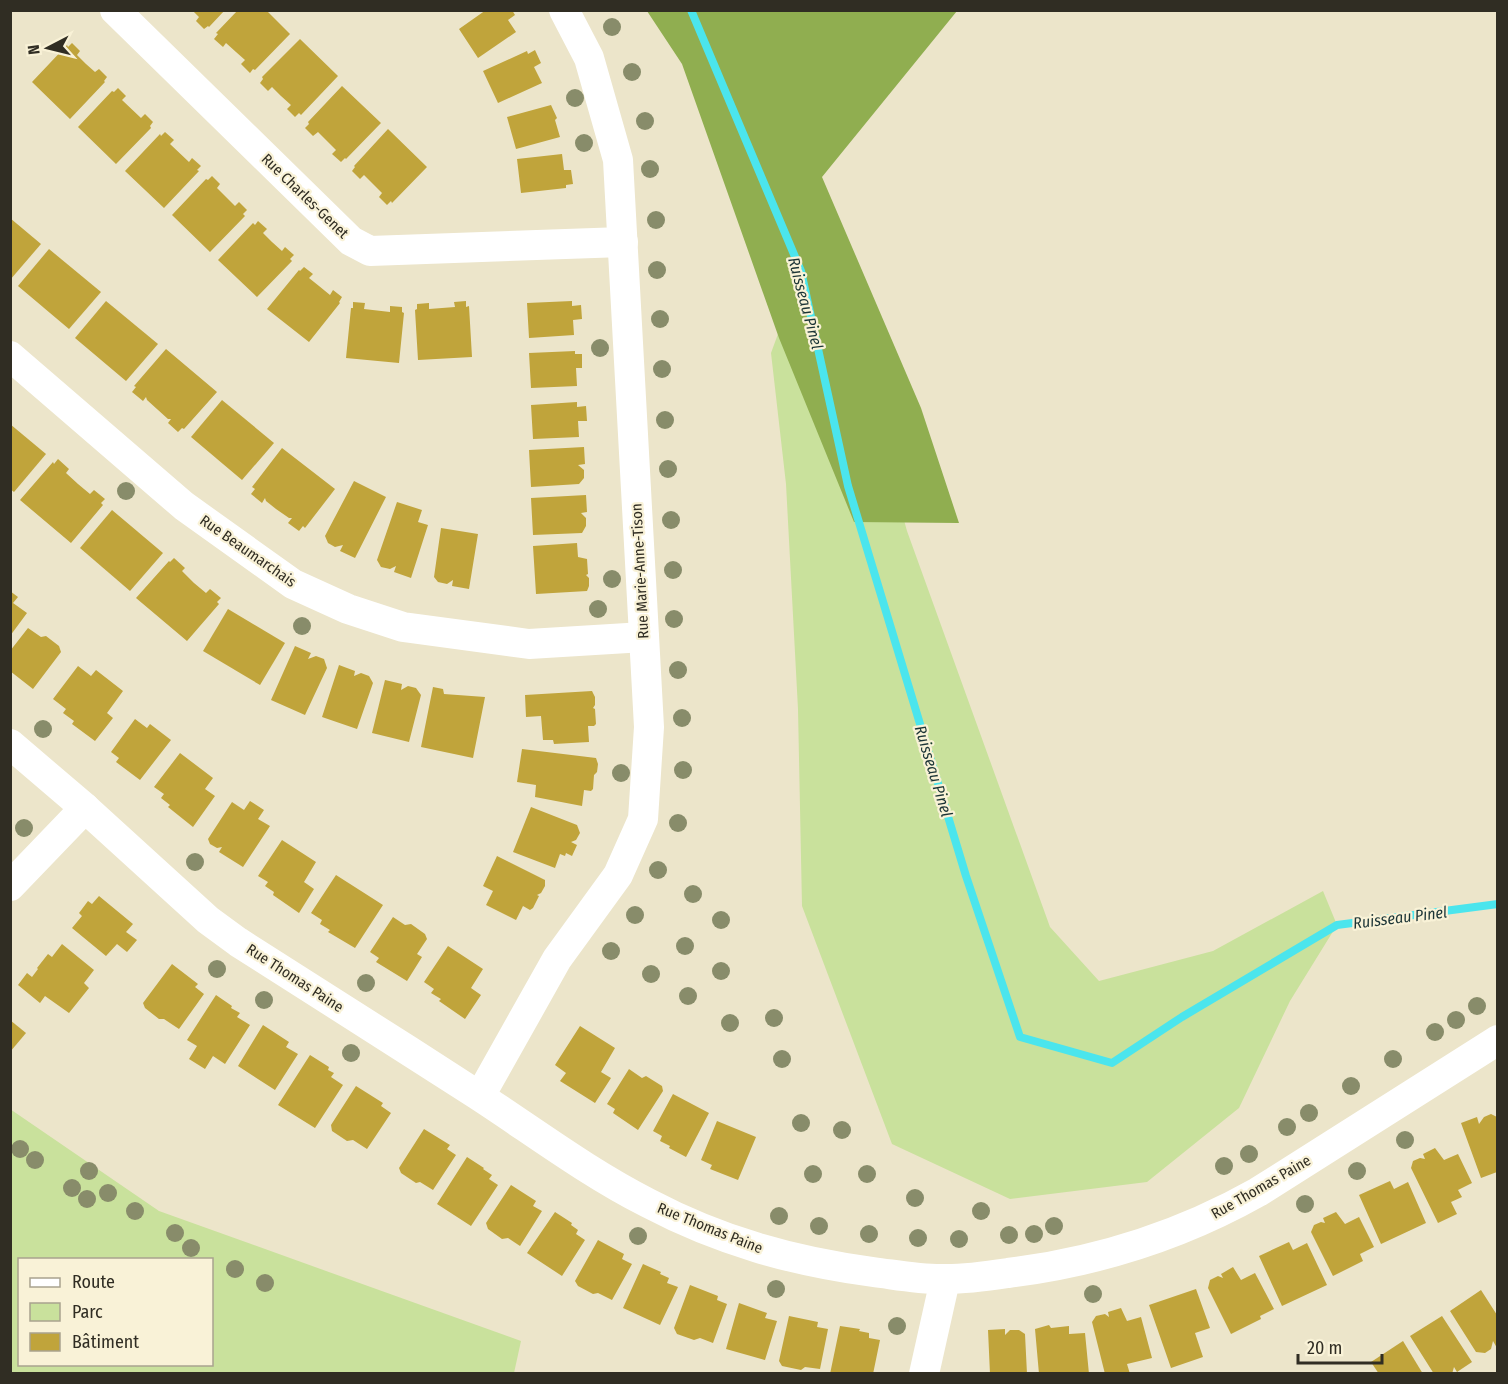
<svg xmlns="http://www.w3.org/2000/svg" width="1508" height="1384" viewBox="0 0 1508 1384" font-family="'Fira Sans Condensed',sans-serif">
  <rect width="100%" height="100%" fill="#ece5ca"/>
  <!-- green -->
  <g fill="#c9e19c" fill-rule="evenodd">
    <polygon points="801,271 843,297 907,531 1050,927 1099,981 1213,951 1323,891 1337,925 1290,1001 1239,1108 1147,1182 1010,1199 892,1144 802,906 798,709 786,484 771,353"/>
    <path d="M10 1109 159 1211 521 1341 514 1373H11ZM20 1260H212V1364H20Z"/>
  </g>
  <!-- forest -->
  <polygon fill="#90ae50" points="647,11 957,11 822,177 921,408 959,523 854,522 779,338 682,64"/>
  <g fill="none" stroke-linecap="round" stroke-linejoin="round">
    <!-- stream -->
    <polyline stroke="#4be5ed" stroke-width="8" points="691,10 801,271 848,486 966,876 1020,1037 1112,1063 1182,1017 1337,925 1498,904"/>
  </g>
  <!-- building -->
  <g fill="#c0a43b">
    <polygon points="192,10 225,10 209,27 208,26 204,29 196,21 199,17"/>
    <polygon points="238,10 266,10 290,34 255,70 253,69 250,73 241,64 245,60 236,52 226,43 223,47 214,39 218,34 216,33"/>
    <polygon points="486,10 512,10 515,15 508,20 516,32 478,58 459,29"/>
    <polygon points="300,39 338,76 301,115 299,113 295,117 287,109 291,105 281,96 272,87 268,91 260,83 263,79 262,77"/>
    <polygon points="72,43 80,51 77,55 86,64 95,72 99,69 107,77 104,81 105,82 70,119 32,82 67,45 68,47"/>
    <polygon points="535,50 541,63 534,67 542,83 498,103 483,71 527,51 528,54"/>
    <polygon points="342,86 381,123 346,159 345,158 341,162 332,154 336,150 318,132 313,136 305,128 309,124 308,122"/>
    <polygon points="118,88 126,96 122,100 141,118 145,114 153,122 150,126 151,128 116,164 78,127 112,91 114,92"/>
    <polygon points="551,105 557,118 555,120 560,137 516,149 507,117"/>
    <polygon points="388,129 427,167 392,203 391,201 387,205 379,197 382,193 364,175 360,179 352,171 355,167 354,166"/>
    <polygon points="165,132 174,140 170,144 189,162 192,158 201,166 197,170 199,171 164,208 125,171 160,134 161,136"/>
    <polygon points="562,154 564,170 571,170 573,184 566,185 566,188 521,193 517,159"/>
    <polygon points="212,176 220,184 217,188 235,206 239,202 247,210 243,214 245,216 210,252 172,215 206,179 208,180"/>
    <polygon points="10,218 41,244 10,280"/>
    <polygon points="258,221 267,229 263,233 272,242 282,251 285,247 294,255 290,259 292,261 257,297 218,260 253,223 255,225"/>
    <polygon points="49,249 101,292 69,329 18,286"/>
    <polygon points="304,267 313,274 309,278 319,286 330,295 333,290 342,297 339,302 340,303 309,342 267,309 299,270 300,271"/>
    <polygon points="106,301 158,344 126,381 75,338"/>
    <polygon points="466,301 466,307 469,306 472,357 418,360 415,310 417,309 417,304 429,303 429,309 455,307 454,302"/>
    <polygon points="572,301 572,306 581,305 582,319 573,320 574,335 529,338 527,303"/>
    <polygon points="353,302 365,303 364,309 390,312 390,306 402,307 402,312 404,313 399,363 346,358 351,308 353,308"/>
    <polygon points="166,349 217,392 184,429 182,428 178,432 168,423 171,419 168,419 147,400 146,397 143,401 132,392 136,387 134,386"/>
    <polygon points="575,351 575,354 582,354 582,368 576,368 577,386 531,388 529,353"/>
    <polygon points="222,400 274,443 242,480 191,437"/>
    <polygon points="577,402 577,407 586,406 587,421 578,421 579,437 533,439 531,405"/>
    <polygon points="10,424 46,454 14,492 10,489"/>
    <polygon points="584,447 585,464 578,465 584,470 584,478 579,484 531,487 529,450"/>
    <polygon points="282,448 335,489 305,528 303,526 299,531 288,523 292,518 289,518 276,509 266,501 265,498 262,503 251,494 255,489 252,487"/>
    <polygon points="58,459 69,469 66,473 78,484 90,494 94,490 105,499 101,503 103,505 71,543 20,500 53,462 54,464"/>
    <polygon points="354,481 386,497 355,558 340,551 343,545 335,547 328,543 325,536"/>
    <polygon points="586,495 587,512 581,513 586,518 586,526 582,533 533,535 531,498"/>
    <polygon points="397,502 422,510 418,522 428,525 411,578 394,572 396,566 390,569 381,567 377,560"/>
    <polygon points="112,510 163,553 130,591 80,548"/>
    <polygon points="441,528 478,534 469,589 452,586 453,580 447,584 438,582 434,577"/>
    <polygon points="577,543 578,557 587,559 588,574 586,575 589,578 589,586 587,591 536,594 533,546"/>
    <polygon points="174,558 185,568 182,571 194,583 206,593 210,589 221,598 217,602 219,604 187,641 136,598 169,561 170,562"/>
    <polygon points="10,591 18,597 13,603 27,613 10,636"/>
    <polygon points="228,609 285,643 260,685 203,651"/>
    <polygon points="28,628 41,637 46,636 59,646 61,652 33,689 10,671 12,666 10,665 10,651"/>
    <polygon points="295,646 311,653 308,659 316,656 324,659 327,668 305,715 271,700"/>
    <polygon points="339,665 355,671 354,676 361,673 369,676 373,683 357,729 322,717"/>
    <polygon points="78,666 91,676 96,670 123,691 107,713 113,718 95,741 72,724 74,721 63,713 66,709 53,699"/>
    <polygon points="385,680 402,684 401,690 408,686 416,688 421,695 409,742 372,733"/>
    <polygon points="433,687 443,689 444,694 485,697 473,758 421,747"/>
    <polygon points="592,691 595,697 595,705 593,708 595,709 596,724 594,726 588,726 589,742 554,744 553,740 543,740 541,716 526,717 525,695"/>
    <polygon points="135,719 147,728 150,724 171,740 140,780 116,762 119,758 111,752"/>
    <polygon points="522,749 596,758 598,764 597,772 594,775 593,789 591,791 584,790 582,806 535,797 536,785 517,782"/>
    <polygon points="180,753 213,778 205,789 215,796 193,827 168,807 170,805 161,798 164,794 154,787"/>
    <polygon points="250,801 264,810 258,819 270,826 243,867 219,852 222,847 217,848 210,844 208,839 232,802 244,810"/>
    <polygon points="531,807 577,825 580,833 576,840 571,842 577,845 572,856 566,853 565,856 560,854 555,868 513,852"/>
    <polygon points="282,840 316,862 304,882 314,889 299,913 273,895 274,892 265,886 268,882 258,876"/>
    <polygon points="497,856 545,880 545,886 541,893 537,895 539,896 533,908 530,910 523,906 516,920 486,905 493,891 483,886"/>
    <polygon points="336,875 383,905 355,948 328,932 330,930 320,924 322,920 311,913"/>
    <polygon points="99,896 133,924 126,932 137,940 127,952 117,944 106,956 72,928 82,916 79,913 88,901 92,904"/>
    <polygon points="393,917 405,925 411,924 425,934 427,939 417,954 422,957 407,981 376,962 379,958 370,952"/>
    <polygon points="62,944 94,970 84,983 89,988 69,1013 45,996 40,1003 18,985 27,973 32,977 38,969 37,968 48,954 52,957"/>
    <polygon points="448,946 483,969 471,988 481,995 465,1019 439,1001 441,999 431,993 434,989 424,982"/>
    <polygon points="172,964 198,984 195,987 204,994 179,1029 164,1019 159,1019 145,1008 143,1003"/>
    <polygon points="216,995 232,1006 231,1008 240,1013 237,1017 250,1025 225,1064 213,1056 205,1069 189,1059 197,1046 187,1040"/>
    <polygon points="10,1020 26,1033 10,1052"/>
    <polygon points="263,1025 289,1042 286,1047 298,1054 275,1090 238,1066"/>
    <polygon points="580,1026 615,1048 601,1072 611,1078 595,1103 560,1081 566,1073 555,1065"/>
    <polygon points="310,1055 329,1067 328,1070 334,1073 331,1077 343,1085 315,1128 278,1105"/>
    <polygon points="629,1069 642,1078 646,1076 662,1086 663,1091 638,1130 613,1113 615,1109 607,1104"/>
    <polygon points="356,1086 383,1103 381,1106 391,1113 367,1149 353,1140 347,1141 332,1131 331,1125"/>
    <polygon points="673,1094 709,1113 686,1157 669,1148 670,1146 660,1141 662,1136 653,1131"/>
    <polygon points="1491,1114 1497,1117 1497,1172 1481,1178 1461,1123 1477,1117 1479,1124 1484,1117"/>
    <polygon points="717,1121 756,1137 738,1180 710,1169 712,1165 701,1160"/>
    <polygon points="424,1129 450,1145 447,1149 456,1155 433,1190 420,1182 416,1183 401,1173 399,1168"/>
    <polygon points="1435,1148 1444,1160 1458,1154 1472,1183 1458,1190 1462,1197 1451,1202 1457,1214 1438,1223 1411,1168 1413,1161 1420,1158 1425,1159 1423,1154"/>
    <polygon points="467,1157 484,1168 483,1169 492,1175 489,1179 498,1185 471,1226 437,1204"/>
    <polygon points="1390,1181 1394,1189 1408,1182 1426,1223 1381,1244 1359,1195"/>
    <polygon points="511,1185 536,1201 533,1206 542,1211 520,1246 508,1238 502,1239 488,1229 486,1223"/>
    <polygon points="555,1212 572,1223 571,1225 578,1230 576,1234 585,1240 562,1276 527,1253"/>
    <polygon points="1336,1212 1345,1224 1359,1217 1374,1247 1360,1254 1363,1261 1333,1276 1311,1232 1314,1225 1321,1222 1325,1223 1323,1218"/>
    <polygon points="598,1240 624,1254 622,1259 632,1264 612,1300 598,1293 593,1294 578,1286 575,1281"/>
    <polygon points="1289,1242 1293,1250 1307,1243 1327,1285 1282,1306 1259,1256"/>
    <polygon points="643,1264 661,1272 660,1274 669,1278 667,1283 678,1287 660,1325 623,1308"/>
    <polygon points="1233,1267 1241,1280 1255,1273 1274,1309 1260,1316 1261,1319 1231,1334 1208,1288 1210,1280 1218,1276 1223,1278 1221,1274"/>
    <polygon points="690,1285 718,1296 717,1300 727,1304 713,1343 700,1338 694,1340 677,1334 674,1328"/>
    <polygon points="1196,1289 1210,1328 1195,1333 1203,1357 1171,1368 1149,1305"/>
    <polygon points="1481,1290 1497,1315 1497,1348 1493,1341 1491,1349 1485,1353 1476,1352 1450,1311"/>
    <polygon points="739,1303 767,1313 765,1318 777,1321 765,1360 726,1349"/>
    <polygon points="1121,1308 1127,1321 1141,1317 1152,1358 1127,1364 1130,1374 1105,1374 1092,1322 1096,1316 1105,1314 1109,1317 1108,1312"/>
    <polygon points="789,1316 818,1322 817,1327 828,1329 820,1369 805,1367 801,1370 782,1366 779,1361"/>
    <polygon points="1442,1316 1472,1362 1457,1372 1454,1367 1452,1374 1434,1374 1410,1336"/>
    <polygon points="1049,1325 1051,1328 1069,1326 1069,1334 1085,1333 1089,1374 1039,1374 1035,1329"/>
    <polygon points="840,1326 860,1329 859,1331 869,1333 869,1338 880,1340 873,1374 830,1374"/>
    <polygon points="1005,1329 1005,1335 1010,1330 1019,1330 1025,1334 1027,1374 990,1374 988,1330"/>
    <polygon points="1403,1341 1423,1374 1379,1374 1371,1362"/>
  </g>
  <g fill="none" stroke-linecap="round" stroke-linejoin="round">
    <!-- street -->
    <g stroke="#fff" stroke-width="30">
      <polyline points="115,10 351,241 370,251 623,242"/>
      <polyline points="10,356 184,506 293,584 348,609 403,627 529,644 644,637"/>
      <path d="M10 744 85 808 208 920 238 942C318 993 397 1043 476 1094 533 1131 587 1172 648 1203 720 1241 792 1261 873 1272 897 1275 922 1280 946 1279 967 1279 988 1276 1008 1273 1097 1262 1180 1236 1258 1192L1498 1040"/>
      <polyline points="10,886 85,808"/>
      <polyline points="480,1096 557,959 618,875 643,819 649,727 618,160 589,58 564,10"/>
      <polyline points="924,1374 945,1280"/>
    </g>
  </g>
  <!-- trees -->
  <g fill="#888c6a">
    <circle cx="612" cy="27" r="9"/>
    <circle cx="632" cy="72" r="9"/>
    <circle cx="575" cy="98" r="9"/>
    <circle cx="645" cy="121" r="9"/>
    <circle cx="584" cy="143" r="9"/>
    <circle cx="650" cy="169" r="9"/>
    <circle cx="656" cy="220" r="9"/>
    <circle cx="657" cy="270" r="9"/>
    <circle cx="660" cy="319" r="9"/>
    <circle cx="600" cy="348" r="9"/>
    <circle cx="662" cy="369" r="9"/>
    <circle cx="665" cy="420" r="9"/>
    <circle cx="668" cy="469" r="9"/>
    <circle cx="126" cy="491" r="9"/>
    <circle cx="671" cy="520" r="9"/>
    <circle cx="673" cy="570" r="9"/>
    <circle cx="612" cy="579" r="9"/>
    <circle cx="598" cy="609" r="9"/>
    <circle cx="674" cy="619" r="9"/>
    <circle cx="302" cy="626" r="9"/>
    <circle cx="678" cy="670" r="9"/>
    <circle cx="682" cy="718" r="9"/>
    <circle cx="43" cy="729" r="9"/>
    <circle cx="683" cy="770" r="9"/>
    <circle cx="621" cy="773" r="9"/>
    <circle cx="678" cy="823" r="9"/>
    <circle cx="24" cy="828" r="9"/>
    <circle cx="195" cy="862" r="9"/>
    <circle cx="658" cy="870" r="9"/>
    <circle cx="693" cy="894" r="9"/>
    <circle cx="635" cy="915" r="9"/>
    <circle cx="721" cy="920" r="9"/>
    <circle cx="685" cy="946" r="9"/>
    <circle cx="611" cy="951" r="9"/>
    <circle cx="217" cy="969" r="9"/>
    <circle cx="721" cy="971" r="9"/>
    <circle cx="651" cy="974" r="9"/>
    <circle cx="366" cy="983" r="9"/>
    <circle cx="688" cy="996" r="9"/>
    <circle cx="264" cy="1000" r="9"/>
    <circle cx="1477" cy="1006" r="9"/>
    <circle cx="774" cy="1018" r="9"/>
    <circle cx="1456" cy="1020" r="9"/>
    <circle cx="730" cy="1023" r="9"/>
    <circle cx="1435" cy="1032" r="9"/>
    <circle cx="351" cy="1053" r="9"/>
    <circle cx="782" cy="1059" r="9"/>
    <circle cx="1393" cy="1059" r="9"/>
    <circle cx="1351" cy="1086" r="9"/>
    <circle cx="1309" cy="1113" r="9"/>
    <circle cx="801" cy="1123" r="9"/>
    <circle cx="1287" cy="1127" r="9"/>
    <circle cx="842" cy="1130" r="9"/>
    <circle cx="1405" cy="1140" r="9"/>
    <circle cx="20" cy="1149" r="9"/>
    <circle cx="1249" cy="1154" r="9"/>
    <circle cx="35" cy="1160" r="9"/>
    <circle cx="1224" cy="1166" r="9"/>
    <circle cx="89" cy="1171" r="9"/>
    <circle cx="1357" cy="1171" r="9"/>
    <circle cx="813" cy="1174" r="9"/>
    <circle cx="867" cy="1174" r="9"/>
    <circle cx="72" cy="1188" r="9"/>
    <circle cx="108" cy="1193" r="9"/>
    <circle cx="915" cy="1198" r="9"/>
    <circle cx="87" cy="1199" r="9"/>
    <circle cx="1305" cy="1204" r="9"/>
    <circle cx="135" cy="1211" r="9"/>
    <circle cx="981" cy="1211" r="9"/>
    <circle cx="779" cy="1216" r="9"/>
    <circle cx="819" cy="1226" r="9"/>
    <circle cx="1054" cy="1226" r="9"/>
    <circle cx="175" cy="1233" r="9"/>
    <circle cx="869" cy="1234" r="9"/>
    <circle cx="1034" cy="1234" r="9"/>
    <circle cx="1009" cy="1235" r="9"/>
    <circle cx="638" cy="1236" r="9"/>
    <circle cx="918" cy="1238" r="9"/>
    <circle cx="959" cy="1239" r="9"/>
    <circle cx="191" cy="1248" r="9"/>
    <circle cx="235" cy="1269" r="9"/>
    <circle cx="265" cy="1283" r="9"/>
    <circle cx="776" cy="1289" r="9"/>
    <circle cx="1093" cy="1294" r="9"/>
    <circle cx="897" cy="1326" r="9"/>
  </g>
  <g text-anchor="middle" stroke-width="4.5" stroke-linejoin="round" paint-order="stroke">
    <!-- street labels -->
    <g font-size="15" fill="#302d23" stroke="#f9f2d7">
      <text transform="translate(305 196) rotate(44)" y="5">Rue Charles-Genet</text>
      <text transform="translate(248 551) rotate(35)" y="5">Rue Beaumarchais</text>
      <text transform="translate(640 571) rotate(-93)" y="5">Rue Marie-Anne-Tison</text>
      <text transform="translate(295 978) rotate(33)" y="5">Rue Thomas Paine</text>
      <text transform="translate(1261 1187) rotate(-30)" y="5">Rue Thomas Paine</text>
      <text transform="translate(710 1228) rotate(22)" y="5">Rue Thomas Paine</text>
    </g>
    <!-- water labels -->
    <g font-size="16" font-style="italic" fill="#1b3436" stroke="#f9f2d7">
      <text transform="translate(806 303) rotate(75)" y="6">Ruisseau Pinel</text>
      <text transform="translate(934 771) rotate(73)" y="6">Ruisseau Pinel</text>
      <text transform="translate(1400 917) rotate(-7)" y="6">Ruisseau Pinel</text>
    </g>
  </g>
  <!-- border -->
  <rect width="1508" height="1384" fill="none" stroke="#302d23" stroke-width="24"/>
  <!-- legend -->
  <rect x="18" y="1258" width="195" height="108" fill="#f9f2d7" stroke="#a9a38f" stroke-width="1.5"/>
  <rect x="30" y="1278" width="30" height="9" fill="#ffffff" stroke="#a9a38f" stroke-width="1.5"/>
  <text x="72" y="1288" font-size="18" fill="#302d23">Route</text>
  <rect x="30" y="1303" width="30" height="18" fill="#c9e19c" stroke="#a9a38f" stroke-width="1.5"/>
  <text x="72" y="1318" font-size="18" fill="#302d23">Parc</text>
  <rect x="30" y="1333" width="30" height="18" fill="#c0a43b" stroke="#a9a38f" stroke-width="1.5"/>
  <text x="72" y="1348" font-size="18" fill="#302d23">Bâtiment</text>
  <!-- north arrow -->
  <g transform="translate(48 48) rotate(263)" stroke="#f9f2d7" stroke-width="4.5" paint-order="stroke">
  <path d="M0-4.5L10 22L0 15L-10 22Z" fill="#302d23"/>
  <text y="-9" font-size="16" font-weight="bold" text-anchor="middle" fill="#302d23">N</text>
  </g>
  <!-- scale -->
  <path d="M1298 1354v9h84v-9" fill="none" stroke="#302d23" stroke-width="3"/>
  <text x="1307" y="1354" font-size="18" fill="#302d23" stroke="#f9f2d7" stroke-width="4.5" paint-order="stroke">20 m</text>
</svg>
